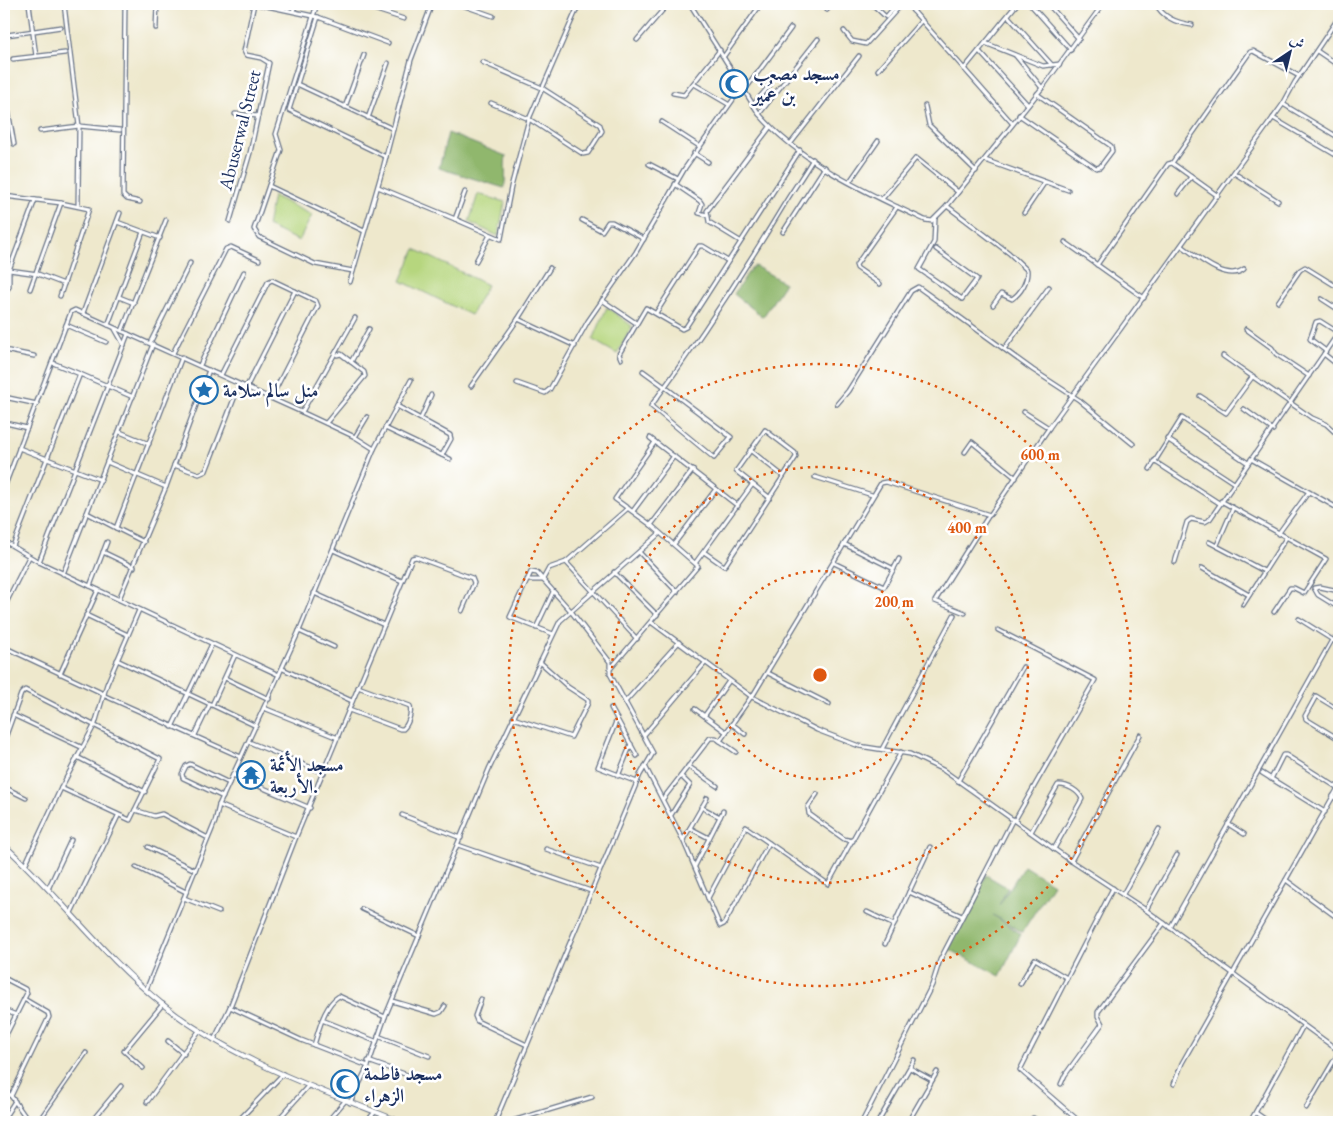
<svg xmlns="http://www.w3.org/2000/svg" width="1343" height="1126" viewBox="0 0 1343 1126" font-family="'EB Garamond',Amiri,serif">
  <rect width="100%" height="100%" fill="#fff"/>
  <filter id="ink" filterUnits="userSpaceOnUse"><feTurbulence type="fractalNoise" baseFrequency=".02" numOctaves="2"/><feDisplacementMap in="SourceGraphic" scale="10" xChannelSelector="R" yChannelSelector="G"/><feConvolveMatrix kernelMatrix="1 2 1 2 8 2 1 2 1" color-interpolation-filters="sRGB"/></filter>
  <filter id="wash" filterUnits="userSpaceOnUse"><feTurbulence type="fractalNoise" baseFrequency=".0096" numOctaves="4" result="noise"/><feDisplacementMap in="SourceGraphic" scale="20" xChannelSelector="R" yChannelSelector="G"/><feGaussianBlur stdDeviation="1.12" result="paint"/><feColorMatrix in="noise" values="0 0 0 0 0 0 0 0 0 0 0 0 0 0 0 0 0 1.4 0 .05"/><feComposite in="paint" operator="in"/></filter>
  <g filter="url(#wash)">
    <rect width="100%" height="100%" fill="#eee8cc"/>
    <!-- green -->
    <g fill="#b6d67e" stroke="#68826e">
      <polygon points="478,194 505,202 498,236 469,222"/>
      <polygon points="273,196 312,215 299,241 267,226"/>
      <polygon points="415,249 487,285 471,315 401,281"/>
      <polygon points="607,307 632,326 617,354 593,340"/>
    </g>
    <!-- forest -->
    <g fill="#90b76d" stroke="#567366">
      <path d="M448 133 506 156C504 168 507 176 504 188L439 168Z"/>
      <polygon points="755,266 785,283 763,317 734,294 751,268"/>
      <polygon points="1024,866 1053,884 1022,932 993,915 1021,934 1000,976 949,949 986,875 1008,888 999,905"/>
    </g>
  </g>
  <g filter="url(#ink)">
    <g fill="none" stroke-linecap="round" stroke-linejoin="round">
      <defs>
        <g id="street">
          <polyline points="29,4 36,56"/>
          <polyline points="64,4 79,126 78,206"/>
          <polyline points="125,4 123,195 127,199 140,202"/>
          <polyline points="257,4 318,17 388,43"/>
          <polyline points="317,4 276,134 281,150 254,229 259,237 315,264 353,271"/>
          <polyline points="358,4 404,19"/>
          <polyline points="459,4 493,16"/>
          <path d="M690 4 759 114C801 163 867 193 925 220L932 221 947 206 1042 88 1103 4"/>
          <polyline points="872,4 886,17 897,4"/>
          <polyline points="907,4 1012,123"/>
          <polyline points="1030,4 1071,50"/>
          <polyline points="1048,4 1079,39"/>
          <path d="M1156 4C1163 18 1177 23 1192 25"/>
          <polyline points="827,10 832,4"/>
          <polyline points="293,11 296,4"/>
          <polyline points="913,11 919,4"/>
          <polyline points="1008,16 1052,65"/>
          <polyline points="318,17 289,110 386,157"/>
          <polyline points="156,28 157,4"/>
          <polyline points="844,31 852,41 866,44 902,4"/>
          <polyline points="7,35 61,27"/>
          <polyline points="637,40 668,4"/>
          <polyline points="985,43 1043,66 1060,64"/>
          <polyline points="979,51 1028,105"/>
          <polyline points="1317,51 1339,66"/>
          <polyline points="724,56 761,4"/>
          <polyline points="1016,56 1042,88"/>
          <polyline points="13,59 65,53"/>
          <polyline points="482,62 542,88 600,125 602,131 588,153 583,154 529,119 491,103"/>
          <polyline points="964,69 1017,4"/>
          <polyline points="878,70 922,20"/>
          <polyline points="297,84 393,129"/>
          <polyline points="694,84 728,104"/>
          <polyline points="744,91 791,28"/>
          <polyline points="673,93 684,95 720,50"/>
          <polyline points="4,100 7,104 14,144"/>
          <polyline points="1283,104 1336,136"/>
          <polyline points="753,105 770,85"/>
          <polyline points="925,106 929,125 976,171"/>
          <polyline points="345,107 364,55"/>
          <polyline points="235,114 258,116"/>
          <polyline points="759,114 818,39"/>
          <polyline points="1019,115 1096,168 1100,167 1112,151 1111,146 1037,94"/>
          <polyline points="368,118 388,63"/>
          <polyline points="1273,118 1339,157"/>
          <polyline points="662,122 699,146"/>
          <polyline points="40,131 79,126 120,130"/>
          <polyline points="791,143 859,56"/>
          <polyline points="694,153 708,162"/>
          <polyline points="985,160 1068,190"/>
          <polyline points="1172,163 1218,196"/>
          <polyline points="649,164 678,179"/>
          <polyline points="1234,173 1278,201"/>
          <polyline points="850,181 878,141"/>
          <polyline points="675,184 700,201 702,204 699,213 707,215"/>
          <polyline points="269,186 364,231"/>
          <polyline points="378,187 455,219"/>
          <polyline points="465,192 455,219 501,239 511,187 529,119 579,4"/>
          <polyline points="1178,194 1191,177"/>
          <polyline points="4,196 61,203 89,209 60,296"/>
          <polyline points="882,199 916,158 958,192"/>
          <polyline points="4,205 7,196"/>
          <path d="M947 206 1009 253 1027 270C1028 281 1021 293 1012 299L1001 294 993 305"/>
          <polyline points="1024,213 1045,182"/>
          <polyline points="935,219 934,242 919,269 962,299 977,279 936,249"/>
          <polyline points="582,220 602,231 608,222 612,222 644,239"/>
          <polyline points="230,221 250,153 269,63 261,58 246,55 244,51 254,4"/>
          <polyline points="117,222 160,238"/>
          <polyline points="783,232 825,167"/>
          <polyline points="740,241 709,222 707,211 770,127"/>
          <polyline points="1065,242 1144,298"/>
          <path d="M1182 246C1197 256 1226 283 1244 269"/>
          <polyline points="476,261 490,235"/>
          <polyline points="1097,265 1168,164 1172,163 1250,52 1253,51 1299,76"/>
          <polyline points="9,270 38,274 64,284"/>
          <polyline points="350,282 383,168 411,60 432,4"/>
          <polyline points="880,284 857,268 856,265 897,207"/>
          <polyline points="30,289 61,203"/>
          <polyline points="4,293 9,287 9,270 35,200"/>
          <polyline points="119,297 134,303"/>
          <polyline points="1322,299 1339,310"/>
          <polyline points="602,300 636,323"/>
          <polyline points="1278,302 1300,270 1305,267 1339,288"/>
          <polyline points="83,313 120,213"/>
          <polyline points="656,313 699,246 703,246 728,261"/>
          <polyline points="518,319 550,268"/>
          <polyline points="66,325 106,342"/>
          <polyline points="108,325 143,232"/>
          <polyline points="115,329 124,345"/>
          <polyline points="1246,329 1272,348 1276,354 1309,376"/>
          <polyline points="122,331 166,220"/>
          <polyline points="150,343 190,263"/>
          <polyline points="1004,349 1049,287"/>
          <polyline points="4,350 34,356"/>
          <polyline points="1326,351 1310,339 1316,322 1320,321 1339,333"/>
          <polyline points="173,353 226,249 231,247 259,260"/>
          <polyline points="1324,354 1339,366"/>
          <polyline points="1223,356 1312,418 1326,424 1339,436"/>
          <polyline points="621,359 619,354 646,308 682,329 686,327 800,150"/>
          <polyline points="351,362 369,329"/>
          <polyline points="53,363 80,374"/>
          <polyline points="200,365 244,272"/>
          <path d="M643 371 669 390 731 437 714 458 651 406C698 342 741 276 782 208 792 191 803 176 813 159"/>
          <polyline points="221,375 268,282 272,280 316,301 318,306 271,398"/>
          <polyline points="517,383 545,393 550,389 588,321 636,252 685,168 742,87"/>
          <polyline points="471,386 518,319 575,346"/>
          <polyline points="1200,396 1226,413 1253,376"/>
          <polyline points="4,397 37,404"/>
          <polyline points="837,404 848,391 911,291 918,287 1033,370 1079,400 1133,444"/>
          <polyline points="397,406 450,435 451,439 442,455"/>
          <polyline points="1244,409 1273,430"/>
          <polyline points="302,412 355,318"/>
          <polyline points="1024,412 1049,428"/>
          <polyline points="421,418 431,395"/>
          <polyline points="4,423 6,423 4,430"/>
          <polyline points="6,423 27,428"/>
          <polyline points="326,423 365,376 364,372 341,354 337,355"/>
          <polyline points="385,428 450,459"/>
          <polyline points="120,432 149,444"/>
          <polyline points="355,437 367,417"/>
          <polyline points="650,438 738,506"/>
          <polyline points="1167,439 1234,483"/>
          <polyline points="19,448 101,480"/>
          <polyline points="374,449 411,380"/>
          <polyline points="750,450 783,476"/>
          <polyline points="965,452 972,442 1016,478"/>
          <polyline points="1251,459 1339,509"/>
          <polyline points="1154,461 1219,503"/>
          <polyline points="107,462 166,487"/>
          <polyline points="174,465 199,474 206,471 237,391 247,386 295,291"/>
          <polyline points="1150,469 1182,418 1248,463"/>
          <polyline points="815,477 872,495"/>
          <polyline points="4,488 66,325 71,312 75,310 308,415 355,437 374,449 299,631 219,805 215,822 146,990"/>
          <polyline points="1221,501 1326,559 1304,593 1294,588 1290,588 1274,612"/>
          <polyline points="628,508 566,562 637,639"/>
          <polyline points="633,511 674,456"/>
          <polyline points="87,513 116,528 182,357"/>
          <polyline points="651,525 693,470"/>
          <polyline points="116,528 144,542"/>
          <polyline points="1278,534 1308,493"/>
          <polyline points="4,541 39,562 279,675"/>
          <polyline points="1209,542 1264,571"/>
          <polyline points="674,544 716,489"/>
          <polyline points="844,544 894,569"/>
          <polyline points="1217,545 1233,508"/>
          <polyline points="13,546 80,374 133,397"/>
          <polyline points="333,550 402,581"/>
          <polyline points="103,552 134,567"/>
          <polyline points="639,552 677,592"/>
          <polyline points="704,552 724,566 726,564 796,457 795,453 765,430 736,471 770,498"/>
          <polyline points="39,562 128,334"/>
          <polyline points="696,562 752,485"/>
          <polyline points="1175,562 1187,522 1191,519 1205,522 1210,519 1339,332"/>
          <polyline points="834,563 884,587 899,559"/>
          <polyline points="1202,568 1249,595"/>
          <polyline points="614,572 657,615"/>
          <polyline points="63,574 153,344"/>
          <polyline points="543,579 549,568 566,562"/>
          <polyline points="527,580 543,580"/>
          <polyline points="90,586 107,542"/>
          <polyline points="1339,591 1320,587 1314,588 1318,595 1339,608"/>
          <polyline points="314,593 384,625"/>
          <polyline points="119,599 166,487 209,370"/>
          <polyline points="1243,605 1286,538"/>
          <polyline points="4,607 29,557"/>
          <polyline points="965,613 935,601 989,515"/>
          <polyline points="86,615 128,635"/>
          <polyline points="1299,619 1339,644"/>
          <polyline points="651,622 752,697 817,730 859,746 910,754 943,770 1071,861 1146,910 1339,1051"/>
          <polyline points="536,628 553,592"/>
          <polyline points="998,630 1095,680 1015,820"/>
          <polyline points="299,631 334,647"/>
          <polyline points="4,647 104,694"/>
          <polyline points="117,660 256,726"/>
          <polyline points="611,668 698,566 651,525 615,499 655,442"/>
          <polyline points="283,669 352,701"/>
          <polyline points="768,673 829,704"/>
          <polyline points="60,674 98,590"/>
          <polyline points="225,678 269,699"/>
          <polyline points="103,695 241,757"/>
          <polyline points="752,697 881,483 886,482 990,515 1049,428 1283,104 1295,82 1339,17"/>
          <polyline points="625,702 679,642"/>
          <polyline points="212,705 235,655"/>
          <polyline points="264,708 338,738"/>
          <polyline points="611,708 637,756"/>
          <polyline points="695,709 726,732"/>
          <path d="M349 710 400 729H403C408 725 412 713 410 706L358 687"/>
          <polyline points="1339,710 1316,696 1305,716 1306,719 1339,739"/>
          <polyline points="13,715 81,747"/>
          <polyline points="705,715 729,681"/>
          <polyline points="513,718 571,737 588,703 588,700 568,687 540,662"/>
          <polyline points="617,719 598,767 637,782"/>
          <polyline points="732,724 745,734"/>
          <polyline points="172,727 212,644"/>
          <polyline points="195,735 210,704"/>
          <polyline points="644,735 706,662"/>
          <polyline points="4,741 21,694 25,690 160,759 130,820 61,788"/>
          <polyline points="720,741 751,697"/>
          <polyline points="249,742 324,773"/>
          <polyline points="882,749 954,615"/>
          <polyline points="77,757 145,792"/>
          <polyline points="645,766 683,840 720,926 724,924 769,843"/>
          <polyline points="688,766 717,786"/>
          <polyline points="1262,773 1325,812"/>
          <polyline points="233,775 310,808"/>
          <polyline points="618,776 631,744"/>
          <polyline points="1271,779 1283,755 1286,755 1338,788"/>
          <polyline points="958,781 1023,667"/>
          <polyline points="4,787 26,798"/>
          <polyline points="817,794 808,807 809,814 844,839 853,841"/>
          <polyline points="1333,796 1339,801"/>
          <polyline points="223,797 183,778 182,774 186,766 190,764 229,783"/>
          <polyline points="663,799 710,738 716,738 736,752"/>
          <polyline points="219,805 296,837"/>
          <polyline points="701,807 720,817"/>
          <polyline points="135,810 154,816 162,814 208,838"/>
          <polyline points="402,815 461,838"/>
          <polyline points="671,815 690,785 681,776"/>
          <polyline points="1228,824 1244,834"/>
          <polyline points="690,828 709,838"/>
          <path d="M1031 832 1058 785C1067 784 1079 791 1082 799L1054 849"/>
          <polyline points="683,840 707,798"/>
          <polyline points="458,845 591,891"/>
          <polyline points="148,847 195,870"/>
          <polyline points="930,847 909,892 962,916"/>
          <polyline points="546,849 601,868"/>
          <polyline points="1071,861 1140,735"/>
          <polyline points="25,865 61,788 95,724 107,684 139,610"/>
          <polyline points="695,866 723,811"/>
          <polyline points="136,867 186,892"/>
          <polyline points="1286,880 1335,916"/>
          <polyline points="48,889 71,840"/>
          <polyline points="1123,894 1159,829"/>
          <polyline points="184,898 219,912"/>
          <polyline points="708,898 746,827 828,884 901,752"/>
          <polyline points="362,909 419,936"/>
          <polyline points="1146,910 1177,855"/>
          <polyline points="867,912 894,925"/>
          <polyline points="71,913 118,816"/>
          <polyline points="1170,928 1332,640"/>
          <polyline points="885,944 909,892"/>
          <polyline points="4,978 25,989 27,993 4,1039"/>
          <polyline points="1020,984 1035,959 1067,978"/>
          <polyline points="481,999 475,1016 477,1021 527,1045"/>
          <polyline points="392,1001 436,1014 441,1012 445,1006"/>
          <polyline points="230,1007 301,1040 368,1066"/>
          <polyline points="4,1010 16,1015"/>
          <polyline points="322,1020 375,1041"/>
          <polyline points="378,1036 429,1056"/>
          <polyline points="214,1040 230,1007 296,837 412,558 416,557 472,578 474,583 462,611"/>
          <polyline points="168,1041 184,1054"/>
          <path d="M314 1045C319 1030 324 1005 339 996L385 1017"/>
          <polyline points="368,1061 419,1079"/>
          <polyline points="143,1068 124,1051 163,1004"/>
          <polyline points="910,1068 932,1080"/>
          <polyline points="1061,1084 1065,1075 1102,1024 1098,1016 1098,1012 1164,923"/>
          <polyline points="1174,1084 1182,1063 1339,786"/>
          <polyline points="4,1090 11,1096 29,1122"/>
          <polyline points="11,1096 49,1017 48,1013 24,999"/>
          <polyline points="147,1102 199,1031"/>
          <polyline points="350,1103 368,1066 385,1017 489,769 560,621 659,534"/>
          <polyline points="1306,1108 1339,1052"/>
          <polyline points="1256,1113 1269,1122"/>
          <polyline points="4,1118 15,1101"/>
          <polyline points="38,1122 86,1053"/>
          <polyline points="91,1122 121,1086"/>
          <polyline points="237,1122 283,1074"/>
          <polyline points="276,1122 308,1086"/>
          <polyline points="327,1122 345,1101"/>
          <polyline points="366,1122 375,1112"/>
          <polyline points="495,1122 640,775 653,753 610,674 610,662 570,610 537,573 531,572 510,617 553,634"/>
          <polyline points="509,1122 592,1097"/>
          <polyline points="862,1122 932,985 940,960 1013,819"/>
          <polyline points="878,1122 914,1060"/>
          <polyline points="908,1122 937,1072"/>
          <polyline points="1029,1122 1033,1118 1040,1122"/>
          <polyline points="1080,1122 1020,1070 1113,888"/>
          <polyline points="1250,1122 1303,1026"/>
        </g>
        <path id="secondary" d="M4 845C59 895 103 956 161 1003 231 1060 318 1089 401 1122"/>
      </defs>
      <!-- street casing -->
      <use href="#street" stroke="#657084" stroke-width="5.5"/>
      <!-- secondary casing -->
      <use href="#secondary" stroke="#657084" stroke-width="6"/>
      <!-- street -->
      <use href="#street" stroke="#fff" stroke-width="3"/>
      <!-- secondary -->
      <use href="#secondary" stroke="#fff" stroke-width="4"/>
    </g>
  </g>
  <!-- distance rings -->
  <g fill="none" stroke="#de5710" stroke-width="2.5" stroke-dasharray="2.5 5">
    <circle cx="820" cy="675" r="104"/>
    <circle cx="820" cy="675" r="208"/>
    <circle cx="820" cy="675" r="311"/>
  </g>
  <!-- icons -->
  <defs>
    <symbol id="mosque-ring" viewBox="-11 -11 22 22"><circle r="9.5" fill="#fff" stroke="#1f6fb2" stroke-width="1.5"/><path d="M3.5-4.9A6 6 0 1 0 3.5 4.9A5 5 0 1 1 3.5-4.9Z" fill="#1f6fb2"/></symbol>
    <symbol id="sight-ring" viewBox="-11 -11 22 22"><circle r="9.5" fill="#fff" stroke="#1f6fb2" stroke-width="1.5"/><path d="M0-6L1.8-2.2L6-1.7L2.9 1.2L3.7 5.4L0 3.3L-3.7 5.4L-2.9 1.2L-6-1.7L-1.8-2.2Z" fill="#1f6fb2"/></symbol>
    <symbol id="temple-ring" viewBox="-11 -11 22 22"><circle r="9.5" fill="#fff" stroke="#1f6fb2" stroke-width="1.5"/><path d="M0-6L5-2H3V0L6.5 2.5H4V6H1.5V3h-3V6H-4V2.5H-6.5L-3 0V-2H-5Z" fill="#1f6fb2"/></symbol>
  </defs>
  <g fill-rule="evenodd">
    <use href="#mosque-ring" x="718" y="68" width="32" height="32"/>
    <use href="#sight-ring" x="188" y="374" width="32" height="32"/>
    <use href="#temple-ring" x="235" y="759" width="32" height="32"/>
    <use href="#mosque-ring" x="329" y="1068" width="32" height="32"/>
  </g>
  <g text-anchor="middle" stroke-width="5" stroke-linejoin="round" paint-order="stroke">
    <!-- poi labels -->
    <g font-size="19" font-weight="bold" fill="#1b2f5e" stroke="#fff" text-anchor="start">
      <text x="753" y="80">مسجد مصعب<tspan x="753" dy="22">بن عُمير</tspan></text>
      <text x="223" y="397">منل سالم سلامة</text>
      <text x="270" y="771">مسجد الأئمة<tspan x="270" dy="22">الأربعة.</tspan></text>
      <text x="364" y="1080">مسجد فاطمة<tspan x="364" dy="22">الزهراء</tspan></text>
    </g>
    <!-- street labels -->
    <g font-size="19" fill="#1b2f5e" stroke="#fff">
      <text transform="translate(239 130) rotate(-76)" y="7">Abuserwal Street</text>
    </g>
  </g>
  <circle cx="820" cy="675" r="8" fill="#de5710" stroke="#fff" stroke-width="2.5"/>
  <g font-size="15" text-anchor="middle" font-weight="bold" fill="#de5710" stroke="#fff" stroke-width="5" stroke-linejoin="round" paint-order="stroke">
    <text x="1040" y="460">600 m</text>
    <text x="967" y="533">400 m</text>
    <text x="894" y="607">200 m</text>
  </g>
  <!-- margin -->
  <rect width="1343" height="1126" fill="none" stroke="#fff" stroke-width="20"/>
  <!-- north arrow -->
  <g transform="translate(1290 52) rotate(35)" stroke="#ffffff" stroke-width="4" paint-order="stroke">
  <path d="M0-4L9 19L0 12L-9 19Z" fill="#1b2f5e"/>
  <text y="-8" font-size="14" font-weight="bold" text-anchor="middle" fill="#1b2f5e">ش</text>
  </g>
</svg>
